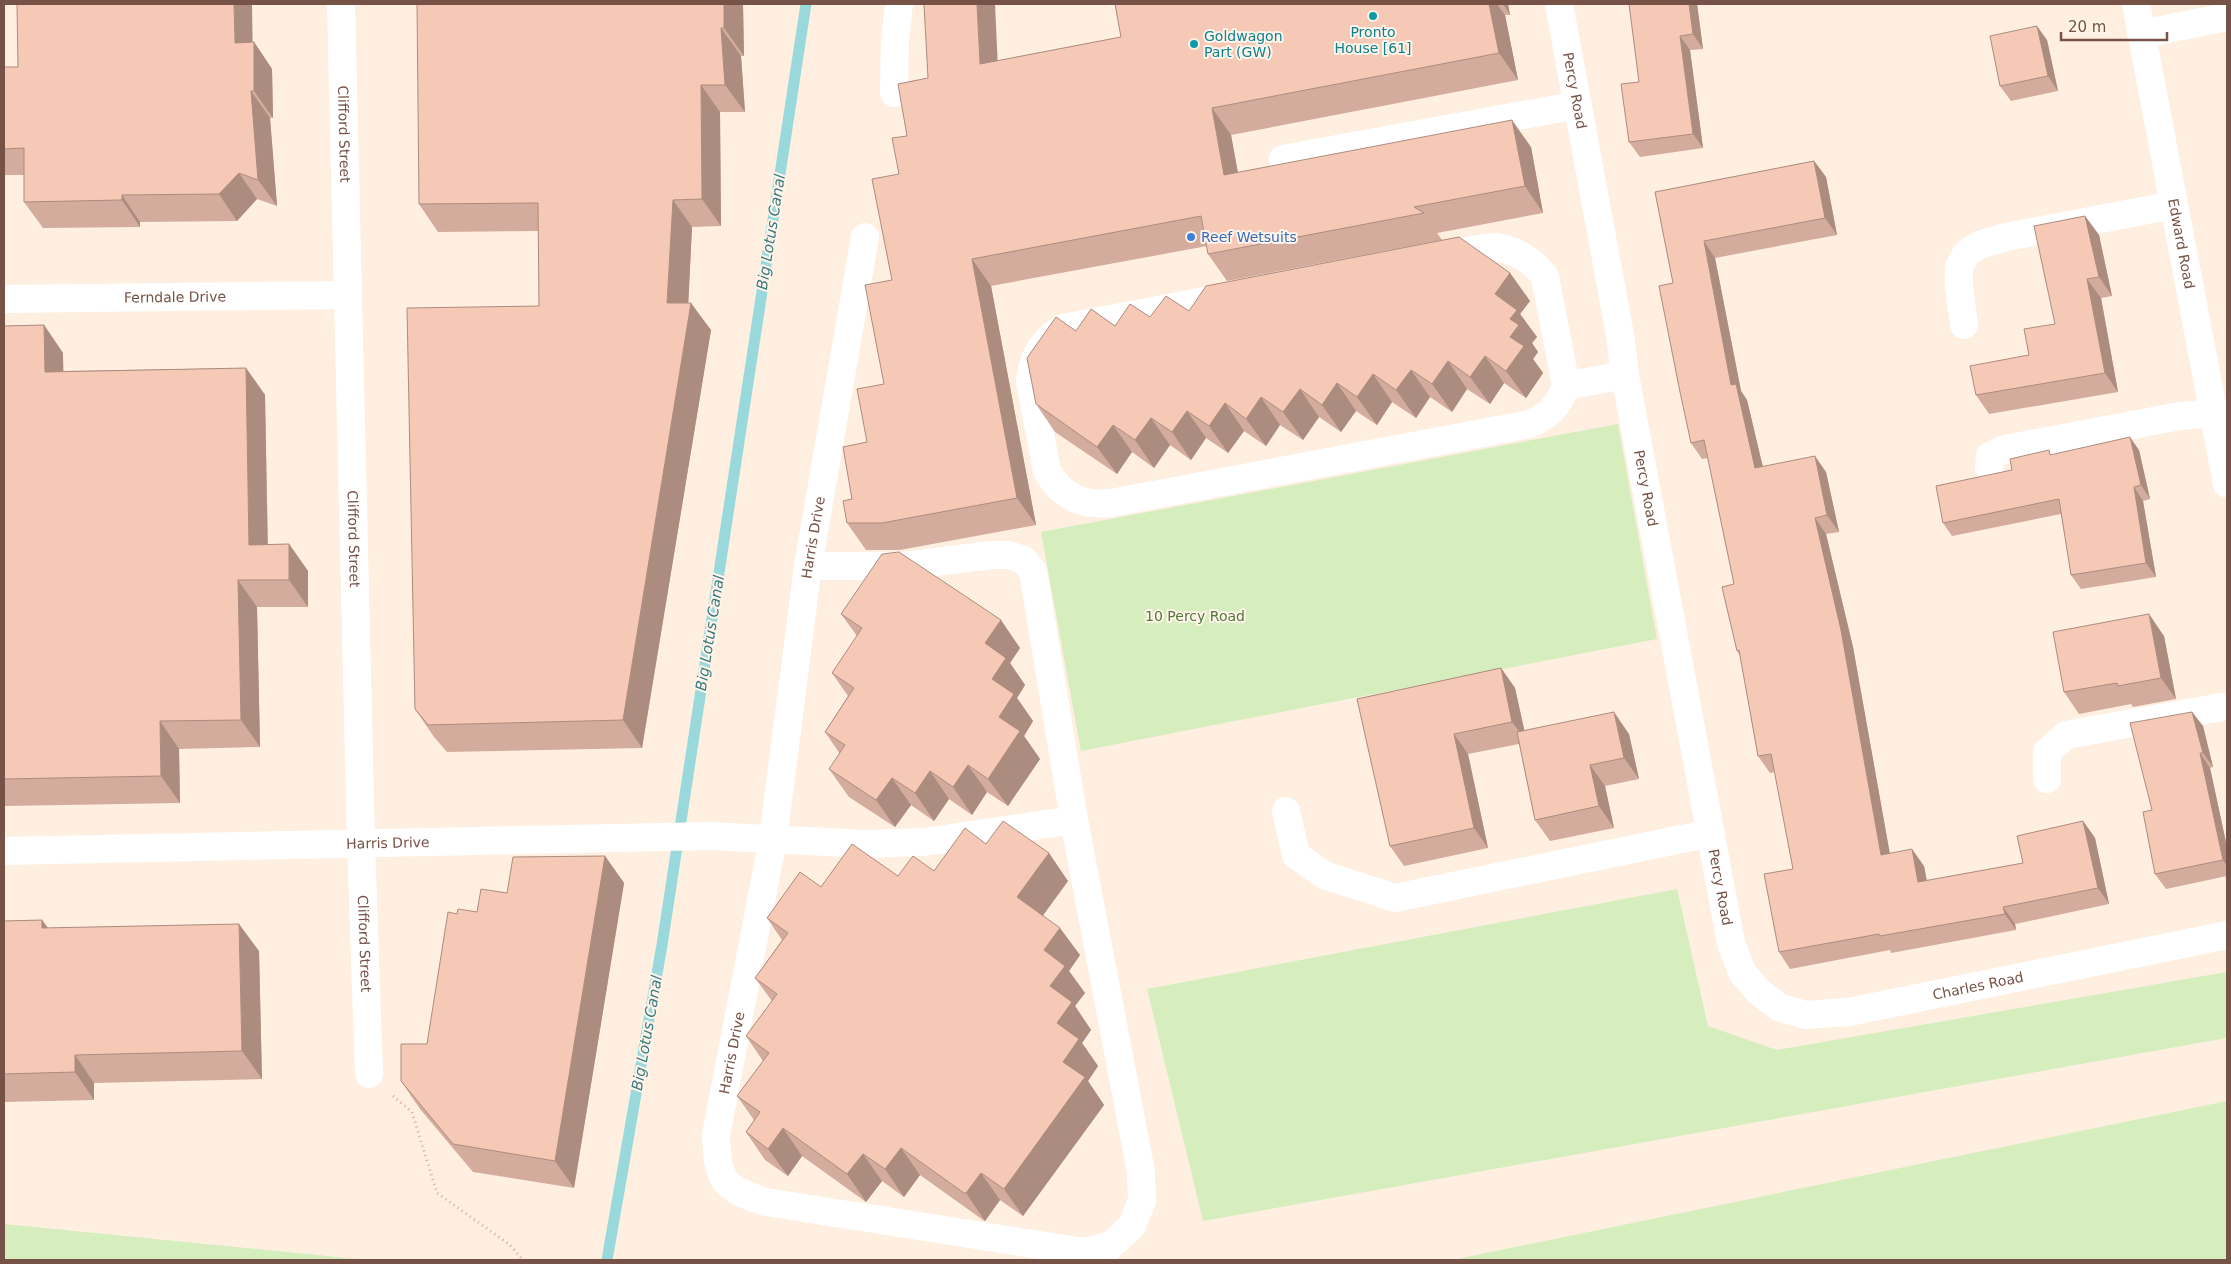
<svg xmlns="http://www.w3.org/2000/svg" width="2231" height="1264" viewBox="0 0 2231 1264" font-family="'DejaVu Sans',sans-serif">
  <rect width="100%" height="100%" fill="#feefe1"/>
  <!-- green -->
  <g fill="#d6edbe">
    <polygon points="1618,424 1657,639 1081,751 1041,532"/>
    <polygon points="1677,889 1708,1026 1777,1050 2227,972 2227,1038 1203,1221 1147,989"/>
    <polygon points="2227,1101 2227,1260 1452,1260"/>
    <polygon points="4,1224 368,1260 4,1260"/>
  </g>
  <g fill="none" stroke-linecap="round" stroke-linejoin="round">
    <!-- stream -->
    <polyline stroke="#99d9dc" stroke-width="11" points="607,1260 662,945 806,4"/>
    <!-- path -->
    <polyline stroke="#daab9a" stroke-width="3" stroke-dasharray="1 4" stroke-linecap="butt" points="393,1096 412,1112 437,1193 510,1245 523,1260"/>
    <!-- minor -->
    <g stroke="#fff" stroke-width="28">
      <path id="s1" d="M341 4 361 843 369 1074"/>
      <path id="s2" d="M1559 4 1620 335 1625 375 1731 943 1742 972 1758 991 1780 1008 1806 1015 1849 1012 2227 935"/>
      <path id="s3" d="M2136 4 2227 484"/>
      <polyline points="2141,34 2227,17"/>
      <polyline points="894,93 895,40 899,4"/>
      <polyline points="1283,159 1578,105"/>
      <path d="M1496 247C1518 251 1532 260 1545 277L1566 386C1558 406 1549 416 1530 424L1111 503C1082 506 1061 496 1047 471L1030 382C1032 357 1042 341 1063 328L1483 248Z"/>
      <path id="s4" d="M4 299 347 295"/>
      <polyline points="1964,325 1959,286 1959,267 1966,254 1979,245 2006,237 2174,205"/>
      <polyline points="1566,386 1625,375"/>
      <polyline points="1989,469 1990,456 2005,449 2180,416 2214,413"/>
      <path id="s5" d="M808 566H904L991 555H1008L1024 560 1033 571 1074 820 1141 1172 1142 1201 1131 1227 1110 1246 1084 1252 766 1202C722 1188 718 1181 716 1135L773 839 808 566 865 237"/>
      <polyline points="2047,779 2047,752 2066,735 2227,706"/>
      <polyline points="1286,811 1296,855 1324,875 1395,898 1711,833"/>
      <path id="s6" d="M4 851 710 836 866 844 924 842 1074 820"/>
    </g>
  </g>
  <!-- wall -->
  <g fill="#d4ac9d">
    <polygon points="743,4 744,56 741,56 745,112 720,112 721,226 692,227 688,303 711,330 642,748 447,752 434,737 415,709 539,306 538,231 438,232 419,204"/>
    <polygon points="1115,4 1508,4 1510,15 1505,15 1518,80 1231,135 1238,172 1531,147 1543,213 1437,233 1442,240 1227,281 1208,254 1207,246 991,286 1036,525 900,550 866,550 847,523 852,499 884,384 899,174 907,136 928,78 997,61 1121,37"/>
    <polygon points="1629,4 1697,4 1703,49 1690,50 1703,148 1640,157 1629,142 1639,82"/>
    <polygon points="2047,40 2058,91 2011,101 2000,86"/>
    <polygon points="254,42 272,69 273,118 270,118 277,206 257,199 237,221 140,222 140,227 43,228 24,202 24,175 4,175 4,67 18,67"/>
    <polygon points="1814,161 1826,177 1837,235 1715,258 1741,391 1747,400 1763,467 1826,472 1839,532 1826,534 1853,647 1890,854 1924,866 1927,881 2023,863 2083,821 2095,838 2109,904 2015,924 2016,930 1891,953 1890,950 1790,969 1779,952 1793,869 1775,772 1770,773 1758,756 1740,656 1737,651 1734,584 1708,458 1702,459 1691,443 1673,283 1655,192"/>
    <polygon points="2085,216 2099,235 2112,296 2101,298 2118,392 1989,414 1976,395 2029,355 2055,324"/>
    <polygon points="1510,273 1530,301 1520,314 1537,337 1532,343 1538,352 1533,359 1543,373 1526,398 1504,383 1490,404 1467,389 1452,412 1430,397 1416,418 1392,402 1377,425 1356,411 1341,432 1319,417 1303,440 1280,425 1266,446 1244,431 1228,453 1206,438 1191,460 1170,445 1154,468 1132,452 1117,474 1055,432 1036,404 1076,331 1115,326 1150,317 1189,311"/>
    <polygon points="44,325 63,353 63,371 246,368 265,395 268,544 289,544 308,571 308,607 257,607 260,747 179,749 180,803 4,806 4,326"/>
    <polygon points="2139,450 2150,499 2143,501 2156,577 2081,589 2071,575 2061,514 1952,536 1943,523 2012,470 2052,455"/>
    <polygon points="841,614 1020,648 1010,663 1025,685 1017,698 1033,721 1024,736 1040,759 1008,806 987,792 972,815 949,799 934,821 911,805 895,827 849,797 829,769 840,754 825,732 848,696 832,673 857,636"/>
    <polygon points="2164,636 2176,699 2133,707 2131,704 2079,714 2064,692"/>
    <polygon points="1501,668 1515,688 1524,731 1629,734 1639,779 1605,786 1614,828 1550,841 1535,820 1519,744 1468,754 1488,848 1404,866 1390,846 1357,699"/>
    <polygon points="2192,712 2203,726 2213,767 2210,768 2227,847 2227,876 2166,889 2155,874 2152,810"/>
    <polygon points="986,844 1068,881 1043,915 1080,955 1069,971 1085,993 1075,1006 1091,1030 1082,1043 1098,1066 1088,1081 1104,1105 1023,1216 1000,1200 985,1221 983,1220 920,1175 904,1197 882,1181 866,1202 802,1156 788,1176 765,1160 746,1132 754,1120 737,1096 763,1061 746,1036 772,1001 755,978 782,940 767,918 821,887 934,871"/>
    <polygon points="605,856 624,883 574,1188 473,1172 420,1109 401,1081 427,1044 457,914 477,912 507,893"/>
    <polygon points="42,920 48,928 259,951 262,1079 94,1083 94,1100 4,1102 4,921"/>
  </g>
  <!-- shaded-wall -->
  <g fill="#ac8c7f">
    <polygon points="234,4 252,4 253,69 235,43"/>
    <polygon points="724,4 743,4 744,56 724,28"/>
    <polygon points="977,4 995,4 999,91 980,64"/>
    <polygon points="1489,4 1497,4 1505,15 1518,80 1499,53"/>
    <polygon points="1503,4 1508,4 1510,15"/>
    <polygon points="1689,4 1697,4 1703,49 1693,34"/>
    <polygon points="2037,26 2047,40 2058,91 2048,76"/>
    <polygon points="721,28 741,56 745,112 725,85"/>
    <polygon points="1680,36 1690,50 1703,148 1693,134"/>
    <polygon points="254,42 272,69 273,118 254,91"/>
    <polygon points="701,85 720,112 721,226 702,199"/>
    <polygon points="251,91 270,118 277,206 258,180"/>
    <polygon points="1212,108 1231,135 1243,202 1224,175"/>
    <polygon points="1512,120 1531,147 1543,213 1525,186"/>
    <polygon points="1814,161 1826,177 1837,235 1825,218"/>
    <polygon points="239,173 257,199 237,221 219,194"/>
    <polygon points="122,195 140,222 140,227 122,200"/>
    <polygon points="673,200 692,227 687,331 667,303"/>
    <polygon points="2085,216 2099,235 2112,296 2099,277"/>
    <polygon points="1704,241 1715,258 1741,391 1747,400 1767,485 1755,468 1731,385"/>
    <polygon points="972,259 991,286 1036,525 1017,498"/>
    <polygon points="1510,273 1530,301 1520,314 1537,337 1532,343 1538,352 1533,359 1543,373 1526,398 1506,371 1510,337 1495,294"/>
    <polygon points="2087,279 2101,298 2118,392 2105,373"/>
    <polygon points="691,303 711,330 642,748 623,720"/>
    <polygon points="44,325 63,353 64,399 45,372"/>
    <polygon points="1485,356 1504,383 1490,404 1470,377"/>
    <polygon points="1448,361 1467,389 1452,412 1432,384"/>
    <polygon points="246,368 265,395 268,572 249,545"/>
    <polygon points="1411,370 1430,397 1416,418 1396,390"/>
    <polygon points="1373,374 1392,402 1377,425 1357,397"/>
    <polygon points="1337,383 1356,411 1341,432 1322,405"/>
    <polygon points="1300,389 1319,417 1303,440 1283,412"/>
    <polygon points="1261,397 1280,425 1266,446 1246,419"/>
    <polygon points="1225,403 1244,431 1228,453 1209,426"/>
    <polygon points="1187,411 1206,438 1191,460 1172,432"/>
    <polygon points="1151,418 1170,445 1154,468 1135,440"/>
    <polygon points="1113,425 1132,452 1117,474 1097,447"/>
    <polygon points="2130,437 2139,450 2150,499 2141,485"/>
    <polygon points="1815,456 1826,472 1839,532 1827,515"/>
    <polygon points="2134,487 2143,501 2156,577 2146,563"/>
    <polygon points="1815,518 1826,534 1853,647 1893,872 1881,855"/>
    <polygon points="289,544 308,571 308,607 289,580"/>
    <polygon points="238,580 257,607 260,747 241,720"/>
    <polygon points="2149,614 2164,636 2176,699 2161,678"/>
    <polygon points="1001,620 1020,648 1010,663 1025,685 1017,698 1033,721 1024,736 1040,759 1008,806 988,779 999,717 985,643"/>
    <polygon points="1501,668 1515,688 1527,742 1512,722"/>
    <polygon points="1614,712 1629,734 1639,779 1624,758"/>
    <polygon points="2192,712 2203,726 2213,767 2203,753"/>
    <polygon points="160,721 179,749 180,803 161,776"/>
    <polygon points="1454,734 1468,754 1488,848 1474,828"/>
    <polygon points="2200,753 2210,768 2227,847 2227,866 2223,860"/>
    <polygon points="968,765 987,792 972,815 953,787"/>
    <polygon points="1590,765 1605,786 1614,828 1599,806"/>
    <polygon points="930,771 949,799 934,821 915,793"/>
    <polygon points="892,778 911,805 895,827 876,800"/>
    <polygon points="2083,821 2095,838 2109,904 2098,888"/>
    <polygon points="1912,849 1924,866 1930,899 1918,882"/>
    <polygon points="1049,853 1068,881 1036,925 1017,897"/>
    <polygon points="605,856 624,883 574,1188 555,1161"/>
    <polygon points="2003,907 2015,924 2016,930 2005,914"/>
    <polygon points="42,920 62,948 42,928"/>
    <polygon points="239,924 259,951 262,1079 242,1051"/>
    <polygon points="1060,928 1080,955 1069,971 1085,993 1075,1006 1091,1030 1082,1043 1098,1066 1088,1081 1104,1105 1023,1216 1004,1189 1057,1023 1050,986 1044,950"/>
    <polygon points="75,1055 94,1083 94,1100 75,1072"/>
    <polygon points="783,1128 802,1156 788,1176 768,1149"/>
    <polygon points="901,1148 920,1175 904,1197 885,1169"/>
    <polygon points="863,1154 882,1181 866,1202 847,1174"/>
    <polygon points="981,1173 1000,1200 985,1221 966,1193"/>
  </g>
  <!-- building -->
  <g fill="#f6c8b6" stroke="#ac8c7f">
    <polygon points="17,4 234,4 235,43 254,42 254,91 251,91 258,180 239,173 219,194 122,195 122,200 24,202 24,148 4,149 4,67 18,67"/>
    <polygon points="417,4 724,4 724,28 721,28 725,85 701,85 702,199 673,200 667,303 691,303 623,720 428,725 415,709 407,308 539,306 538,203 419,204"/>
    <polygon points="924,4 977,4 980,64 1121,37 1115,4 1489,4 1499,53 1212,108 1224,175 1512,120 1525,186 1414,207 1424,213 1208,254 1201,216 972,259 1017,498 882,523 847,523 843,501 852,499 843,447 867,442 857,389 884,384 865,285 892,280 872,179 899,174 892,138 907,136 898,84 928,78"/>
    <polygon points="1629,4 1689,4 1693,34 1680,36 1693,134 1629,142 1621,84 1639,82"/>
    <polygon points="2037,26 2048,76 2000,86 1990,36"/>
    <polygon points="1814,161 1825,218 1704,241 1731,385 1736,384 1755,468 1815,456 1827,515 1815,518 1841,630 1881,855 1912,849 1918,882 2023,863 2017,836 2083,821 2098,888 2003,907 2005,914 1880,936 1879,934 1779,952 1764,874 1793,869 1771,754 1758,756 1739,650 1737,651 1722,587 1734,584 1704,440 1691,443 1680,392 1659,286 1673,283 1655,192"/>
    <polygon points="2085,216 2099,277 2087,279 2105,373 1976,395 1970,366 2029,355 2024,329 2055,324 2034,226"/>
    <polygon points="1459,237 1510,273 1495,294 1517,310 1510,319 1519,325 1510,337 1524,346 1506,371 1485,356 1470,377 1448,361 1432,384 1411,370 1396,390 1373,374 1357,397 1337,383 1322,405 1300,389 1283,412 1261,397 1246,419 1225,403 1209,426 1187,411 1172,432 1151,418 1135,440 1113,425 1097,447 1036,404 1027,358 1056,317 1076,331 1091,309 1115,326 1130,304 1150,317 1166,296 1189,311 1206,286"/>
    <polygon points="44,325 45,372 246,368 249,545 289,544 289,580 238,580 241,720 160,721 161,776 4,779 4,326"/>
    <polygon points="2130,437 2141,485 2134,487 2146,563 2071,575 2059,499 1943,523 1936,486 2012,470 2010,459 2049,450 2050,455"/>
    <polygon points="899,552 1001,620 985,643 1006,658 992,679 1014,694 999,717 1020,731 988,779 968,765 953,787 930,771 915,793 892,778 876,800 829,769 845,745 825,732 854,688 832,673 862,628 841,614 882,554"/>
    <polygon points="2149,614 2161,678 2118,686 2117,683 2064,692 2053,632"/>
    <polygon points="1501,668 1512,722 1454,734 1474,828 1390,846 1357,699"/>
    <polygon points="1614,712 1624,758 1590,765 1599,806 1535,820 1517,732"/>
    <polygon points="2192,712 2203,753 2200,753 2223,860 2155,874 2143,812 2152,810 2130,723"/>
    <polygon points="1003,821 1049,853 1017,897 1060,928 1044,950 1065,966 1050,986 1072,1002 1057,1023 1079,1039 1063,1062 1085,1077 1004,1189 981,1173 966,1193 964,1193 901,1148 885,1169 863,1154 847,1174 783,1128 768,1149 746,1132 760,1112 737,1096 769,1053 746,1036 777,994 755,978 788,933 767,918 800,872 821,887 852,844 898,876 913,856 934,871 965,828 986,844"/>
    <polygon points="605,856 555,1161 453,1144 401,1081 401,1044 427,1044 448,912 457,914 458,909 477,912 481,889 507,893 513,857"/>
    <polygon points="42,920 42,928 239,924 242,1051 75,1055 75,1072 4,1074 4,921"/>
  </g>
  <!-- markers -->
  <g fill="#0f9aa8" stroke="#fff4e9" stroke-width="2">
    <circle cx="1373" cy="16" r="5"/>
    <circle cx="1194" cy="44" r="5"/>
  </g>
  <circle fill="#3f7fe0" stroke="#fff4e9" stroke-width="2" cx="1191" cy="237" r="5"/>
  <g text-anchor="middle" stroke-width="4" stroke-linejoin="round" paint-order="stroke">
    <!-- culture labels -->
    <g font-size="14" fill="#0d838f" stroke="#fff4e9">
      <text x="1373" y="37">Pronto<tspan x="1373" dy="16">House [61]</tspan></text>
      <text x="1204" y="41" text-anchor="start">Goldwagon<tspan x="1204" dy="16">Part (GW)</tspan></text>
    </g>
    <!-- street labels -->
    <g font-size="14" fill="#775246" stroke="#fff4e9">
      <text dy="5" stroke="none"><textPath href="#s2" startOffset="88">Percy Road</textPath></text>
      <text dy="5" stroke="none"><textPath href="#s1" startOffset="130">Clifford Street</textPath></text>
      <text dy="5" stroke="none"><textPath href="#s3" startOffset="244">Edward Road</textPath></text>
      <text dy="5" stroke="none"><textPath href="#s4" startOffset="171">Ferndale Drive</textPath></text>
      <text dy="5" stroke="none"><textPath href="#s2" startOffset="492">Percy Road</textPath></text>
      <text dy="5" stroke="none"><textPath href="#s5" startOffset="1976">Harris Drive</textPath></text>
      <text dy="5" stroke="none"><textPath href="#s1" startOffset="535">Clifford Street</textPath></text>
      <text dy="5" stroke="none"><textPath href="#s6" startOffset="384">Harris Drive</textPath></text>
      <text dy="5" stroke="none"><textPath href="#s2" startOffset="898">Percy Road</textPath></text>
      <text dy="5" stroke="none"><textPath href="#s1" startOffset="940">Clifford Street</textPath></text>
      <text dy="5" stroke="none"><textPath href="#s2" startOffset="1240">Charles Road</textPath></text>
      <text dy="5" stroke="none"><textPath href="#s5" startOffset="1454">Harris Drive</textPath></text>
    </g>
    <!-- shop labels -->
    <g font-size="14" fill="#366cbe" stroke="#fff4e9" text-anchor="start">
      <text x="1201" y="242">Reef Wetsuits</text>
    </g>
    <!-- park labels -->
    <g font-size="14" fill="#53783b" stroke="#fff4e9">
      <text x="1195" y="621">10 Percy Road</text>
    </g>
    <!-- water labels -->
    <g font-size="15" font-style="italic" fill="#387b7e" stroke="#fff4e9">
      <text transform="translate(771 232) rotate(-81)" y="5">Big Lotus Canal</text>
      <text transform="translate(710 633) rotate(-81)" y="5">Big Lotus Canal</text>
      <text transform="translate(647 1033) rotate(-80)" y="5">Big Lotus Canal</text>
    </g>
  </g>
  <!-- border -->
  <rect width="2231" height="1264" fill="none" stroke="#775246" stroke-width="10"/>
  <!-- scale -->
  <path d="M2061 32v8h106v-8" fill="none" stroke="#775246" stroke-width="2.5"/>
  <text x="2068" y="32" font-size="15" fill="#775246" stroke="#fff4e9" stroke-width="4" paint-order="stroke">20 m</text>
</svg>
